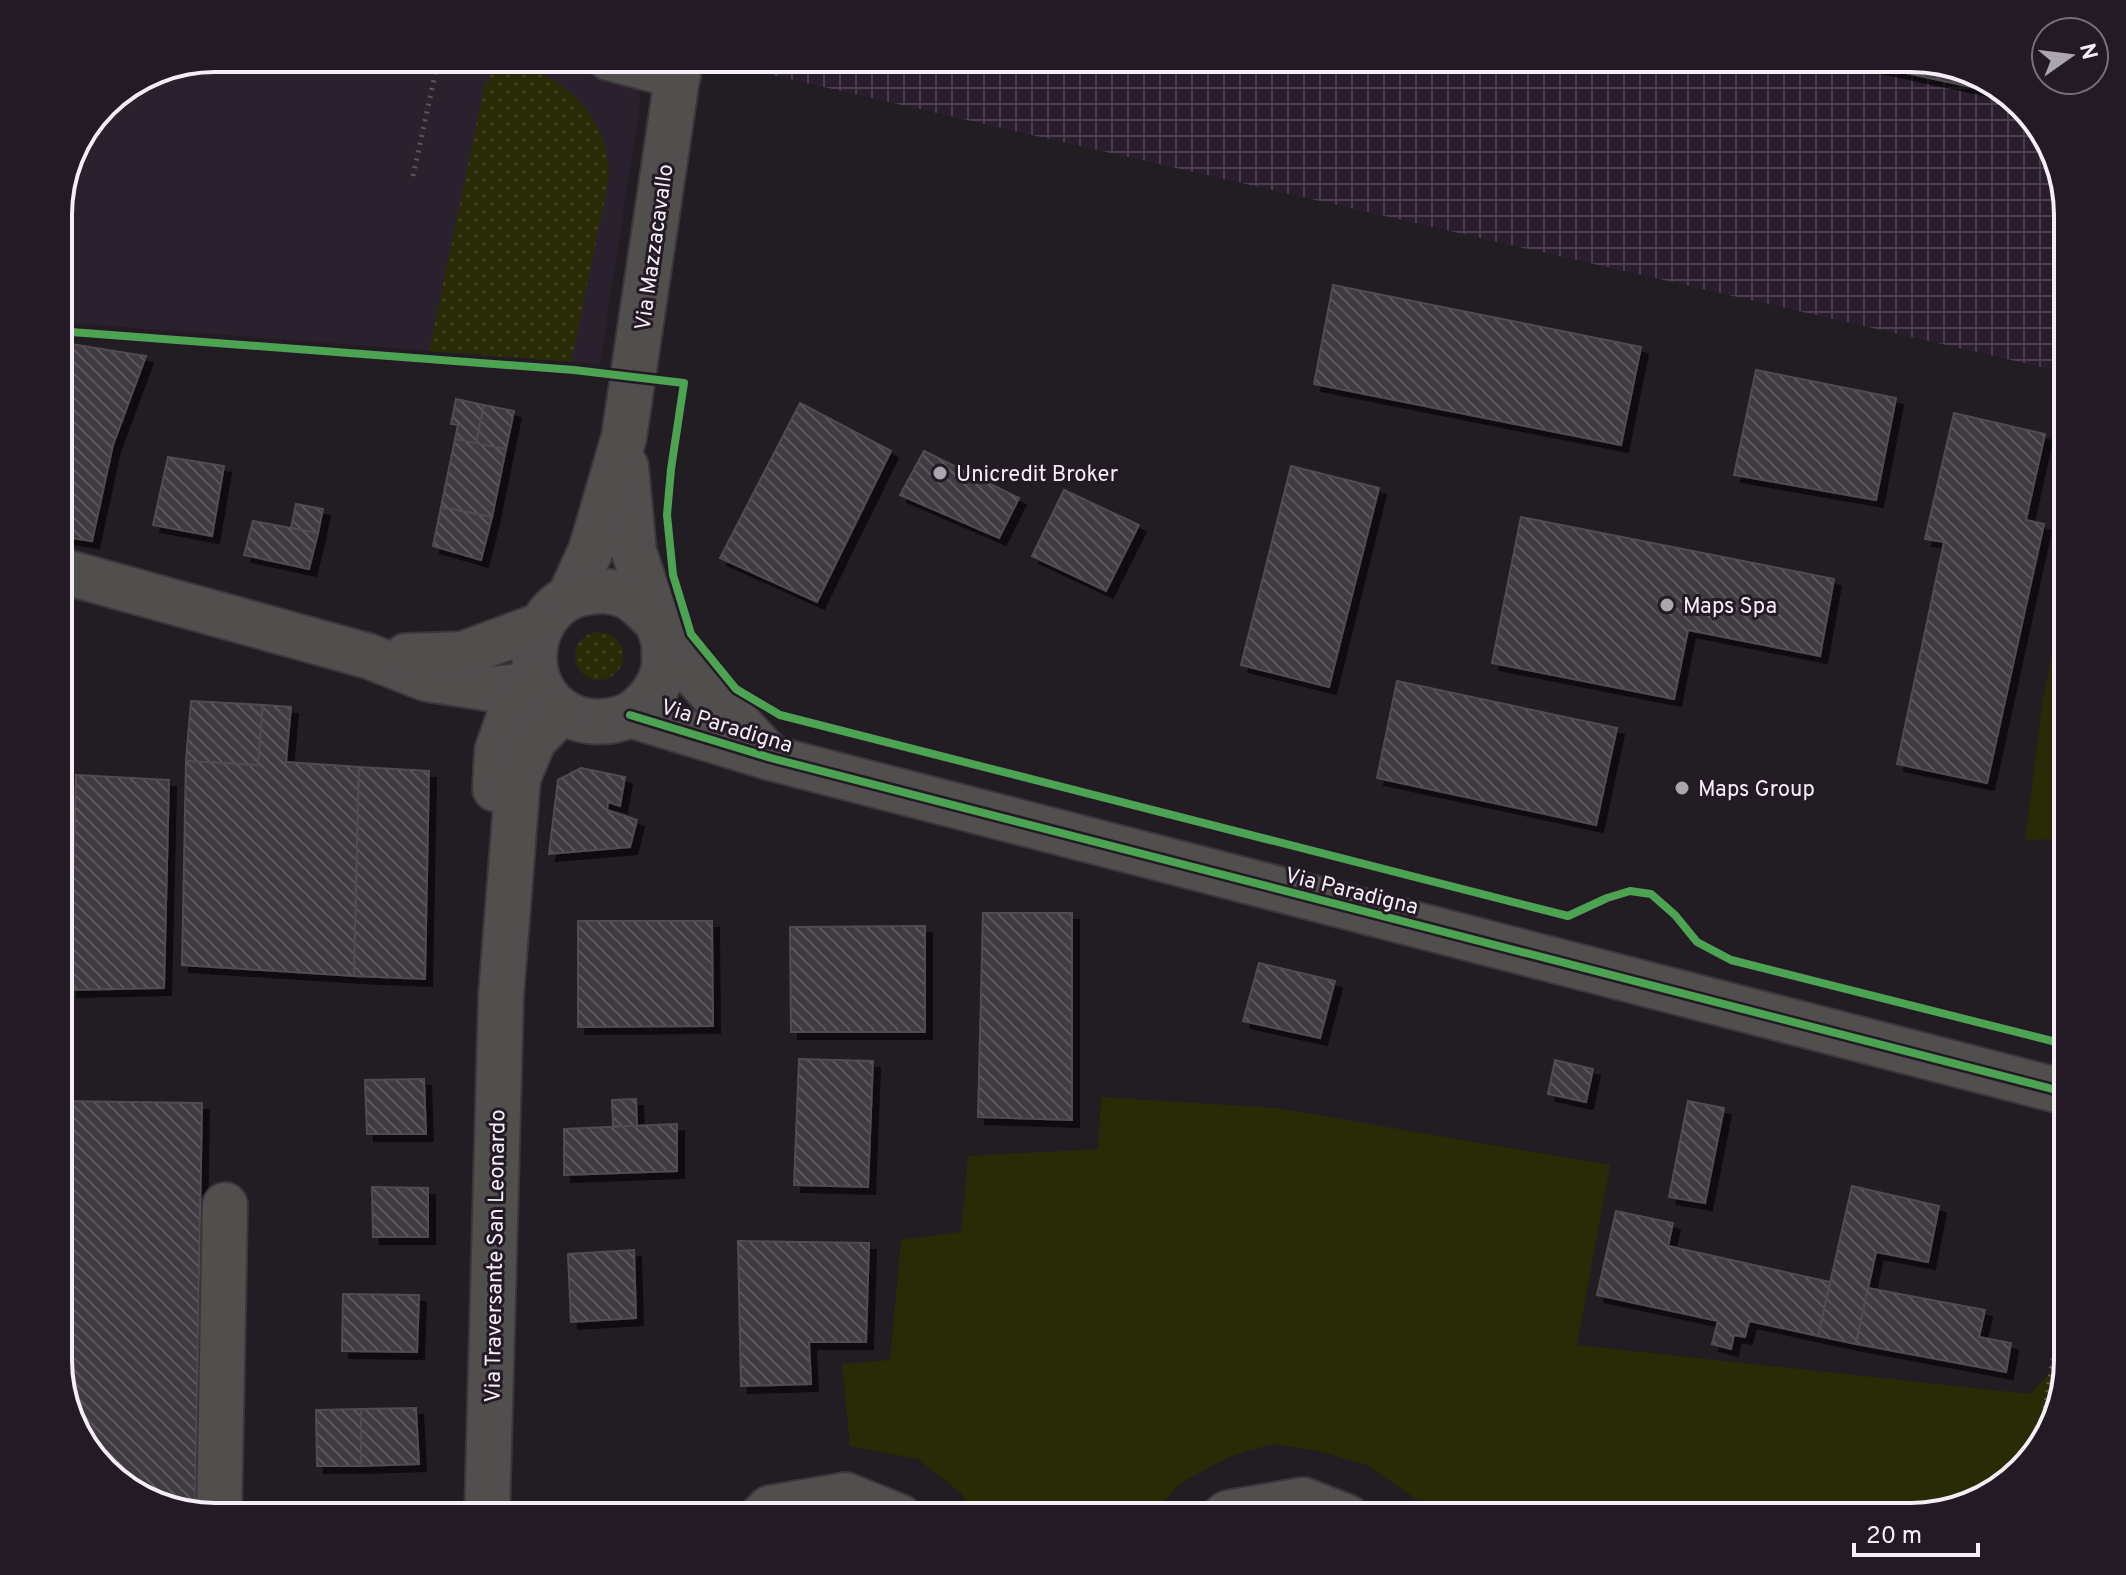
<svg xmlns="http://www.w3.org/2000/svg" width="2126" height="1575" viewBox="0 0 2126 1575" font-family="Overpass,sans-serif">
  <defs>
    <pattern id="industrial-grid" width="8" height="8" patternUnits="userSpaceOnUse" patternTransform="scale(2)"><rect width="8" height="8" fill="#2a1d2d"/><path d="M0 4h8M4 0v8" fill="none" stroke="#4a3e4c"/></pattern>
    <pattern id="grass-dots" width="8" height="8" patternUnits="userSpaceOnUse" patternTransform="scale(2)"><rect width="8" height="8" fill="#282b05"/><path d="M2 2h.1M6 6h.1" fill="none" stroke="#3d401e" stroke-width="1.8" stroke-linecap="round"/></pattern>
    <pattern id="building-back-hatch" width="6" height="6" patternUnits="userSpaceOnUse" patternTransform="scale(2)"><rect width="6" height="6" fill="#3f3a3f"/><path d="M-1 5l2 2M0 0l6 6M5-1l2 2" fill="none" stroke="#5b575c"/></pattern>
    <filter id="shadow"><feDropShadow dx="7" dy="7" stdDeviation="0" flood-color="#0009"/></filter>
  </defs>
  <rect width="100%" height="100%" fill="#221d23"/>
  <!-- commercial -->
  <polygon fill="#2b202d" points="215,58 636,58 640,104 600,364 58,322 58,204 74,146 111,97 155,70"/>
  <!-- industrial -->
  <polygon fill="url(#industrial-grid)" points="729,58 1911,58 2007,91 2052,146 2068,215 2068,373 728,65"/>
  <!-- grass -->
  <g fill="url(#grass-dots)">
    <polygon points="729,58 762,58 759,72 728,65"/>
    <path d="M504 66C555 66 603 112 608 162 610 172 607 183 606 194L571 362 429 351 485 84 493 71Z"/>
    <circle cx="599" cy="656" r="24"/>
  </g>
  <!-- park -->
  <g fill="#282b05">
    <polygon points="2068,573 2068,839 2025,840 2043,699"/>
    <polygon points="1101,1097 1276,1108 1610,1165 1577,1345 2030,1394 2068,1352 2068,1360 2035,1456 1980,1501 1911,1517 1428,1517 1419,1501 1367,1465 1314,1450 1272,1444 1229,1457 1181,1483 1150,1517 974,1517 961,1493 918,1459 850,1446 842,1364 890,1360 901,1240 961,1232 968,1156 1098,1149"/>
  </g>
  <!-- building -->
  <g fill="url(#building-back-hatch)" stroke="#514c51" stroke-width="2" filter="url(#shadow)">
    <polygon points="1836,58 1911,58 1996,87 1995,92"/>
    <polygon points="1333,285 1641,347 1621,445 1314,384"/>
    <polygon points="58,342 146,356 113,445 92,541 58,536"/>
    <polygon points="1756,370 1896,398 1876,500 1734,475"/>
    <polygon points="456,399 484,405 476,444 455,439 458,425 451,424"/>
    <polygon points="800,403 891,451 817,602 720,558"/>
    <polygon points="484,405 514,411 506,449 476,444"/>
    <polygon points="1954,413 2045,434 2026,520 2044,524 1987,783 1897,764 1944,542 1925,539"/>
    <polygon points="455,439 506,449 492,517 441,507"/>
    <polygon points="924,451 1019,498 999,538 900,495"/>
    <polygon points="168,457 224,466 212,536 153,525"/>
    <polygon points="1291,466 1379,488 1329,687 1241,665"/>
    <polygon points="1064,490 1139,525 1106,591 1032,556"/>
    <polygon points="296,504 323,509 318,533 291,528"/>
    <polygon points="441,507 492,517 481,560 433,546"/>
    <polygon points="1521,517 1834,579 1820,656 1688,630 1674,699 1492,663"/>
    <polygon points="253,521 318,533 309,569 244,555"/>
    <polygon points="1397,681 1617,728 1596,825 1377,778"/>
    <polygon points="191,701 263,705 258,765 186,761"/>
    <polygon points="263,705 291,707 286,762 359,767 354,976 182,965 186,761 258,765"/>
    <polygon points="359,767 429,771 425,979 354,976"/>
    <polygon points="581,768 625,777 620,806 608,802 607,810 637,820 630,847 549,854 558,780"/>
    <polygon points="76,775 169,780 164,988 70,990"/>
    <polygon points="983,913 1072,913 1072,1120 978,1117"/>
    <polygon points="578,921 712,921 713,1026 578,1027"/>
    <polygon points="925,926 925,1032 791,1032 790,927"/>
    <polygon points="1259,963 1335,981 1320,1038 1243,1021"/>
    <polygon points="799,1059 873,1061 868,1187 794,1185"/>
    <polygon points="1555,1060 1593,1069 1586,1102 1548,1094"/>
    <polygon points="424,1079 426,1134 367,1134 365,1080"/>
    <polygon points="636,1099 637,1126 613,1126 612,1100"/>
    <polygon points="58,1101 202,1103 195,1510 119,1484 74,1430 58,1370"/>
    <polygon points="1688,1101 1724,1108 1705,1203 1669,1197"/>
    <polygon points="677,1124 677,1171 564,1175 564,1129"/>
    <polygon points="1852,1186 1939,1206 1928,1262 1876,1252 1856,1344 1818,1336"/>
    <polygon points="372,1187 428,1188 428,1237 373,1237"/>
    <polygon points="1616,1211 1673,1223 1668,1246 1830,1282 1818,1336 1749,1321 1745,1337 1734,1335 1731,1349 1712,1344 1718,1321 1597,1295"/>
    <polygon points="738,1241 869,1243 866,1342 809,1342 811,1384 741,1386"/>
    <polygon points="634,1250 636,1318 571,1322 568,1254"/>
    <polygon points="1868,1288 1985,1310 1979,1337 2011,1343 2006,1372 1856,1344"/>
    <polygon points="343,1294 419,1295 417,1352 342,1351"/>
    <polygon points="416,1408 419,1464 361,1466 361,1409"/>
    <polygon points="361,1409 361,1466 317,1466 316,1410"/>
  </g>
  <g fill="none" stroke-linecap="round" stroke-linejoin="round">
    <defs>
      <g id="minor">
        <polyline points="609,58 678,76"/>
        <polyline points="626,467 634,552 664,642 769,756"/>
        <polyline points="58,570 368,656 427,679 492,689 539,684"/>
        <polyline points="570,596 591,550 624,437 680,58"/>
        <path d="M654 619C646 612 636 600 626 596 611 590 600 590 584 593 526 604 516 689 569 715 587 724 610 724 629 715 646 706 661 686 664 667 665 659 664 650 664 642"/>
        <polyline points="406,656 463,654 541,625"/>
        <polyline points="630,715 771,758 2068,1093"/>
        <polyline points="495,789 497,751 511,711 539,684"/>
        <polyline points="219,1517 225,1205"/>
        <polyline points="487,1517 501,996 518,778 534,740 562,711"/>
        <polyline points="761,1517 770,1508 846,1495 900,1517"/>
        <polyline points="1223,1517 1228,1513 1303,1500 1347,1517"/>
      </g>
    </defs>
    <!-- minor casing -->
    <use href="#minor" stroke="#3a373c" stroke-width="48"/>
    <!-- path -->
    <g stroke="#595659" stroke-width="5" stroke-dasharray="2 6" stroke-linecap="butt">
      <polyline points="413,176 436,70 433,58"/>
      <polyline points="2043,1432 2045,1409 2068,1267"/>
    </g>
    <!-- minor -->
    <use href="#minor" stroke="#514e4e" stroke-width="44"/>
    <defs>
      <g id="cycleway">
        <polyline points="58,331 574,370 684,383 671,469 667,515 673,575 691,634 736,689 780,715 1568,916 1607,898 1630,891 1651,894 1675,915 1697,942 1731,960 2068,1045"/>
        <polyline points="630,715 771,758 2068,1093"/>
      </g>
    </defs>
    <!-- cycleway casing -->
    <use href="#cycleway" stroke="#241a26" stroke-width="13"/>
    <!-- cycleway -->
    <use href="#cycleway" stroke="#4ca352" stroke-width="8"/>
  </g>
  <!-- markers -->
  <g fill="#aba5ad" stroke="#241a26" stroke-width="3">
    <circle cx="940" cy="473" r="8"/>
    <circle cx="1667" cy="605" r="8"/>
    <circle cx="1682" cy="788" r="8"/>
  </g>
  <g text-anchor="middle" stroke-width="6" stroke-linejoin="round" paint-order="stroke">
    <!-- street labels -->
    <g font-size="22" fill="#f5eef7" stroke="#241a26">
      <text transform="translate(653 247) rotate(-82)" y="8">Via Mazzacavallo</text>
      <text transform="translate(727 725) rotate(17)" y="8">Via Paradigna</text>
      <text transform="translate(1352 890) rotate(14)" y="8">Via Paradigna</text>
      <text transform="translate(494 1256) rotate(-89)" y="8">Via Traversante San Leonardo</text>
    </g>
    <!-- poi labels -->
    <g font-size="22" fill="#f5eef7" stroke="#241a26" text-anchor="start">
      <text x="956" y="481">Unicredit Broker</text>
      <text x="1683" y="613">Maps Spa</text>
      <text x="1698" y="796">Maps Group</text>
    </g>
  </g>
  <!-- crop -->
  <path d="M0 0H2126V1575H0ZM215 72H1911A143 143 0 0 1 2054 215V1360A143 143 0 0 1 1911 1503H215A143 143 0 0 1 72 1360V215A143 143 0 0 1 215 72Z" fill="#241a26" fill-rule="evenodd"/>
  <path fill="none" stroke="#f5eef7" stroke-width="4" d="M215 72H1911A143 143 0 0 1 2054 215V1360A143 143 0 0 1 1911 1503H215A143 143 0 0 1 72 1360V215A143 143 0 0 1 215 72Z"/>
  <!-- north arrow -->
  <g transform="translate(2070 56) rotate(76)"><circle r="38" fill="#241a26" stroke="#786f7a" stroke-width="2"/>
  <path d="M0-6L14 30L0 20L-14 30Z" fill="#aba5ad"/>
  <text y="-12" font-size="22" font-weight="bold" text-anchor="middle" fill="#f5eef7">N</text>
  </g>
  <!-- scale -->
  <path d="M1854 1543v12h124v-12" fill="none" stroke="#f5eef7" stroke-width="4"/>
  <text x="1866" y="1543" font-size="24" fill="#f5eef7" stroke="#241a26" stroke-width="6" paint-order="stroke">20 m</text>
</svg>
